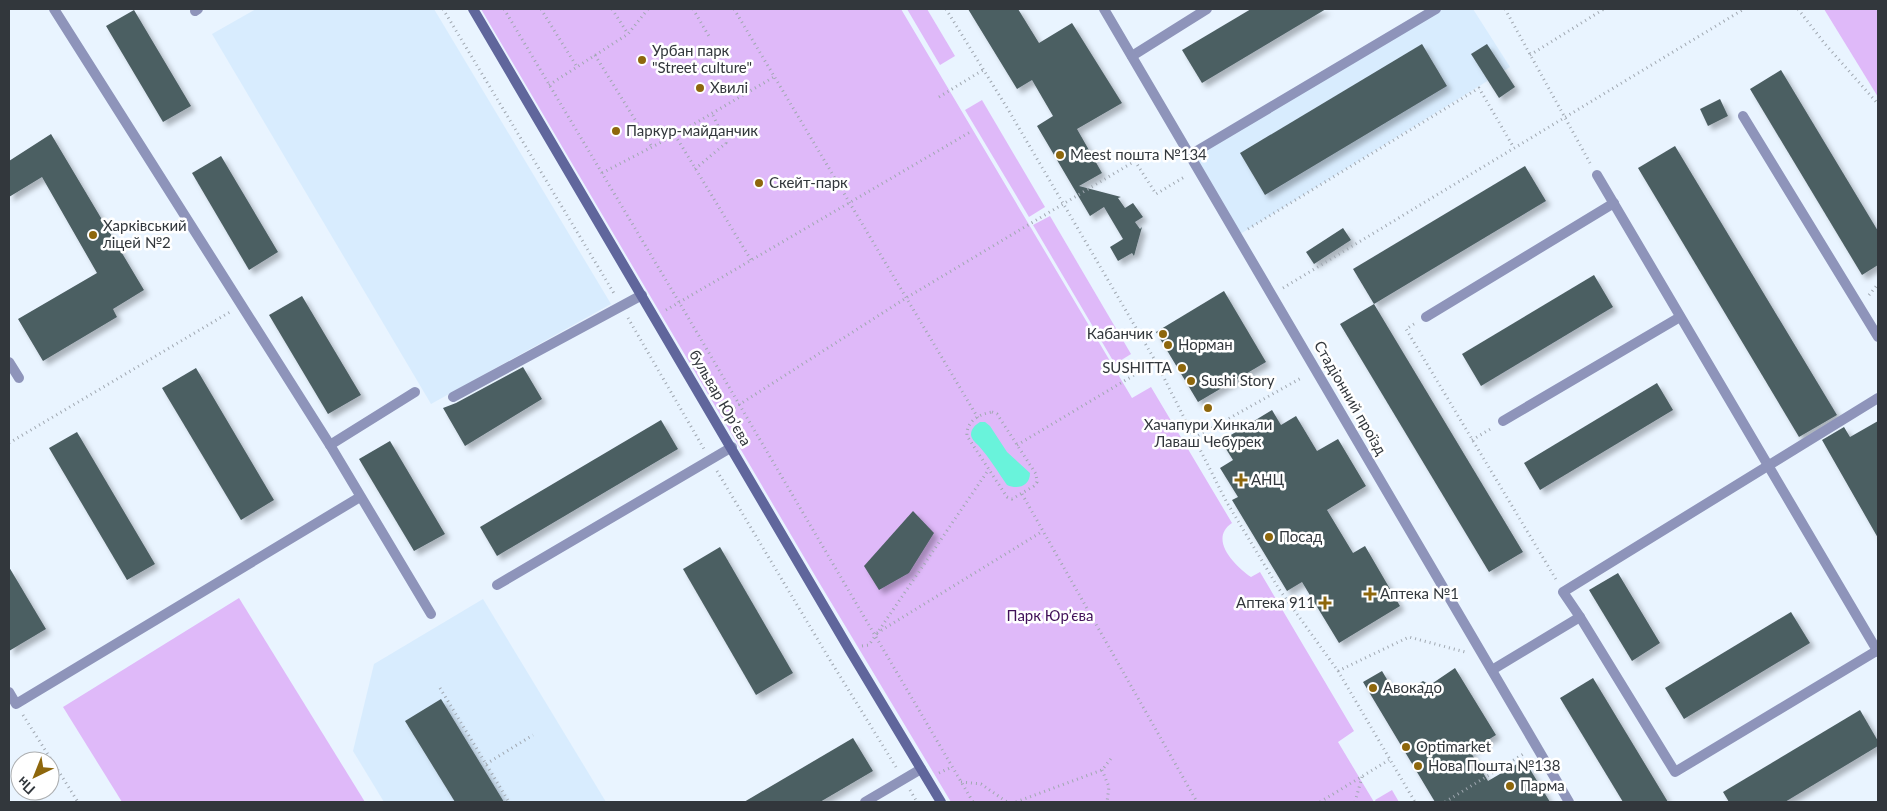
<svg xmlns="http://www.w3.org/2000/svg" width="1887" height="811" viewBox="0 0 1887 811" font-family="Lato,sans-serif">
  <defs>
    <filter id="shadow"><feDropShadow dx="4.5" dy="4.5" stdDeviation="2.5" flood-color="#0004"/></filter>
  </defs>
  <rect width="100%" height="100%" fill="#e9f4ff"/>
  <!-- built -->
  <g fill="#d8ecfe">
    <polygon points="256,9 434,9 611,304 431,404 212,34"/>
    <polygon points="1436,9 1473,9 1510,67 1237,236 1190,155"/>
    <polygon points="483,599 606,802 384,802 353,751 374,664"/>
  </g>
  <!-- green -->
  <g fill="#dfb9f9">
    <path d="M481 9H901L1132 398 1151 387 1232 523C1208 539 1235 566 1251 577L1260 572 1354 731 1338 742 1374 802H951L817 579Z"/>
    <polygon points="907,9 927,9 955,56 940,65"/>
    <polygon points="1824,9 1878,9 1878,97"/>
    <polygon points="982,100 1045,207 1029,217 965,110"/>
    <polygon points="1050,216 1131,354 1115,364 1033,225"/>
    <polygon points="239,598 365,802 122,802 63,707"/>
    <polygon points="1392,790 1399,802 1376,802 1375,800"/>
  </g>
  <!-- water -->
  <path fill="#69f3db" d="M980 422H985L990 426 1007 452 1030 473C1030 486 1018 490 1007 485 998 472 989 457 978 445 975 442 972 440 971 435 971 429 975 425 980 422Z"/>
  <!-- building -->
  <g fill="#4c5e62" filter="url(#shadow)">
    <polygon points="968,9 1018,9 1039,43 1072,23 1122,103 1077,129 1102,173 1079,186 1121,197 1118,198 1125,208 1133,203 1143,217 1135,222 1140,229 1142,227 1134,256 1132,253 1118,261 1110,247 1123,239 1104,207 1090,216 1037,126 1053,116 1032,80 1017,89"/>
    <polygon points="1251,9 1326,9 1202,83 1182,50"/>
    <polygon points="134,10 191,106 163,122 106,26"/>
    <polygon points="1422,44 1447,86 1265,195 1240,153"/>
    <polygon points="1487,44 1515,87 1499,98 1471,54"/>
    <polygon points="1781,70 1878,231 1878,265 1862,275 1750,89"/>
    <polygon points="1720,99 1728,116 1708,126 1700,109"/>
    <polygon points="51,134 144,290 113,309 117,317 43,361 18,319 97,273 42,177 9,197 9,161"/>
    <polygon points="1675,146 1837,415 1799,437 1638,168"/>
    <polygon points="221,156 278,252 249,270 192,173"/>
    <polygon points="1525,166 1546,201 1374,304 1353,269"/>
    <polygon points="1343,228 1351,240 1314,264 1306,252"/>
    <polygon points="1594,275 1613,307 1481,386 1462,354"/>
    <polygon points="1224,291 1266,362 1198,402 1156,332"/>
    <polygon points="302,296 361,395 328,414 269,315"/>
    <polygon points="1374,304 1523,552 1489,572 1340,324"/>
    <polygon points="523,367 542,399 465,446 443,408 456,403"/>
    <polygon points="196,368 274,500 241,520 162,388"/>
    <polygon points="1657,383 1673,410 1540,490 1524,463"/>
    <polygon points="1272,410 1281,425 1296,416 1317,451 1338,439 1366,486 1327,510 1353,553 1365,546 1400,606 1339,643 1302,582 1287,591 1232,500 1238,497 1220,468 1233,460 1221,441"/>
    <polygon points="661,420 678,449 497,556 480,527"/>
    <polygon points="1878,421 1878,538 1822,440 1844,427 1850,437"/>
    <polygon points="77,432 155,564 127,580 49,448"/>
    <polygon points="390,441 445,534 414,551 359,459"/>
    <polygon points="913,511 934,533 909,573 879,590 864,566"/>
    <polygon points="720,547 793,673 756,695 683,569"/>
    <polygon points="9,567 46,629 9,651"/>
    <polygon points="1618,573 1660,643 1632,661 1589,590"/>
    <polygon points="1791,612 1810,643 1684,719 1665,688"/>
    <polygon points="1455,668 1496,735 1470,751 1488,781 1517,764 1521,770 1528,766 1550,802 1435,802 1363,682 1382,671 1397,696 1423,681 1430,685"/>
    <polygon points="1593,678 1668,802 1623,802 1560,698"/>
    <polygon points="441,699 504,802 455,802 405,721"/>
    <polygon points="1860,710 1878,741 1878,746 1785,802 1729,802 1723,792"/>
    <polygon points="853,738 873,771 820,802 744,802"/>
  </g>
  <g fill="none" stroke-linecap="round" stroke-linejoin="round">
    <!-- path -->
    <g stroke="#a0a8b1" stroke-width="3" stroke-dasharray="1 4" stroke-linecap="butt">
      <polyline points="443,9 615,295"/>
      <polyline points="504,9 679,302 973,802"/>
      <polyline points="541,9 577,67"/>
      <polyline points="612,9 628,34"/>
      <polyline points="693,9 710,38"/>
      <polyline points="734,9 978,418"/>
      <polyline points="946,9 1009,111 1156,362 1226,501 1279,589 1338,671 1415,802"/>
      <polyline points="1505,9 1590,163"/>
      <polyline points="1798,9 1825,44 1878,104"/>
      <polyline points="595,55 652,147"/>
      <polyline points="1530,55 1604,9"/>
      <polyline points="549,85 628,34 648,9"/>
      <polyline points="939,97 983,70"/>
      <polyline points="675,135 751,260"/>
      <polyline points="695,169 726,143 712,113"/>
      <polyline points="602,173 675,135 774,77"/>
      <polyline points="1248,229 1479,88 1514,148"/>
      <polyline points="1283,288 1744,9"/>
      <polyline points="1869,295 1878,284"/>
      <polyline points="666,310 972,131"/>
      <polyline points="628,318 704,449"/>
      <polyline points="1414,324 1406,329 1557,581"/>
      <path d="M992 412 997 414 1036 474 1037 482 1034 486 1012 499 1007 497 967 436C966 422 978 414 992 412Z"/>
      <polyline points="726,413 906,298 1135,161 1156,194 1186,176"/>
      <polyline points="1194,438 1303,377"/>
      <polyline points="1472,440 1492,428"/>
      <polyline points="9,443 230,312"/>
      <polyline points="1017,445 1156,362"/>
      <polyline points="717,471 830,660 896,767"/>
      <polyline points="1022,494 1197,802"/>
      <polyline points="877,633 1043,531"/>
      <polyline points="862,646 869,645 989,469"/>
      <polyline points="1338,671 1409,637 1465,652"/>
      <polyline points="440,688 509,802"/>
      <polyline points="23,715 78,802"/>
      <polyline points="486,764 533,735"/>
      <polyline points="1102,770 1109,787 1107,802"/>
      <polyline points="939,773 952,767"/>
      <polyline points="961,782 981,784 1007,802"/>
      <polyline points="910,790 917,802"/>
      <polyline points="1016,802 1102,770 1113,756"/>
      <polyline points="1320,802 1389,760"/>
      <polyline points="1355,802 1362,777"/>
      <polyline points="1445,802 1525,753"/>
    </g>
    <!-- lane -->
    <g stroke="#8e94ba" stroke-width="10">
      <polyline points="54,9 330,445 431,614"/>
      <polyline points="195,11 198,9"/>
      <polyline points="1132,56 1207,9"/>
      <polyline points="1743,116 1878,337"/>
      <polyline points="1190,155 1436,9"/>
      <polyline points="1597,175 1878,652"/>
      <polyline points="1426,317 1614,203"/>
      <polyline points="9,362 19,378"/>
      <polyline points="453,397 642,295"/>
      <polyline points="1503,421 1680,317"/>
      <polyline points="330,445 415,392"/>
      <polyline points="497,585 732,447"/>
      <polyline points="1580,617 1675,772 1878,650"/>
      <polyline points="1492,670 1580,617 1563,592 1878,398"/>
      <polyline points="9,692 16,704 360,497"/>
      <polyline points="865,802 921,769"/>
    </g>
    <!-- street -->
    <polyline stroke="#8e94ba" stroke-width="10" points="1104,9 1569,802"/>
    <!-- secondary -->
    <polyline stroke="#60669c" stroke-width="10" points="473,9 849,649 941,802"/>
  </g>
  <!-- markers -->
  <g fill="#8e670c" stroke="#fff" stroke-width="2">
    <circle cx="642" cy="60" r="5"/>
    <circle cx="700" cy="88" r="5"/>
    <circle cx="616" cy="131" r="5"/>
    <circle cx="1060" cy="155" r="5"/>
    <circle cx="759" cy="183" r="5"/>
    <circle cx="93" cy="235" r="5"/>
    <circle cx="1163" cy="334" r="5"/>
    <circle cx="1168" cy="345" r="5"/>
    <circle cx="1182" cy="368" r="5"/>
    <circle cx="1191" cy="381" r="5"/>
    <circle cx="1208" cy="408" r="5"/>
    <path d="M1238.5 472.5h5v5h5v5h-5v5h-5v-5h-5v-5h5z"/>
    <circle cx="1269" cy="537" r="5"/>
    <path d="M1367.5 586.5h5v5h5v5h-5v5h-5v-5h-5v-5h5z"/>
    <path d="M1322.5 595.5h5v5h5v5h-5v5h-5v-5h-5v-5h5z"/>
    <circle cx="1373" cy="688" r="5"/>
    <circle cx="1406" cy="747" r="5"/>
    <circle cx="1418" cy="766" r="5"/>
    <circle cx="1510" cy="786" r="5"/>
  </g>
  <g text-anchor="middle" stroke-width="5" stroke-linejoin="round" paint-order="stroke">
    <!-- poi labels -->
    <g font-size="15" fill="#32373c" stroke="#fff" text-anchor="start">
      <text x="652" y="56">Урбан парк<tspan x="652" dy="17">"Street culture"</tspan></text>
      <text x="710" y="93">Хвилі</text>
      <text x="626" y="136">Паркур-майданчик</text>
      <text x="1070" y="160">Meest пошта №134</text>
      <text x="769" y="188">Скейт-парк</text>
      <text x="103" y="231">Харківський<tspan x="103" dy="17">ліцей №2</tspan></text>
      <text x="1153" y="339" text-anchor="end">Кабанчик</text>
      <text x="1178" y="350">Норман</text>
      <text x="1172" y="373" text-anchor="end">SUSHITTA</text>
      <text x="1201" y="386">Sushi Story</text>
      <text x="1208" y="430" text-anchor="middle">Хачапури Хинкали<tspan x="1208" dy="17">Лаваш Чебурек</tspan></text>
      <text x="1251" y="485">АНЦ</text>
      <text x="1279" y="542">Посад</text>
      <text x="1380" y="599">Аптека №1</text>
      <text x="1315" y="608" text-anchor="end">Аптека 911</text>
      <text x="1383" y="693">Авокадо</text>
      <text x="1416" y="752">Optimarket</text>
      <text x="1428" y="771">Нова Пошта №138</text>
      <text x="1520" y="791">Парма</text>
    </g>
    <!-- street labels -->
    <g font-size="15" fill="#32373c" stroke="#fff">
      <text transform="translate(720 398) rotate(60)" y="5">бульвар Юрʼєва</text>
      <text transform="translate(1350 398) rotate(60)" y="5">Стадіонний проїзд</text>
    </g>
    <!-- park labels -->
    <g font-size="15" fill="#411159" stroke="#fff">
      <text x="1050" y="621">Парк Юр’єва</text>
    </g>
  </g>
  <!-- border -->
  <rect width="1887" height="811" fill="none" stroke="#32373c" stroke-width="20"/>
  <!-- north arrow -->
  <g transform="translate(35 776) rotate(223)"><circle r="24" fill="#ffffff" stroke="#adafb1"/>
  <path d="M0-4L9 19L0 12L-9 19Z" fill="#8e670c"/>
  <text y="-8" font-size="14" font-weight="bold" text-anchor="middle" fill="#32373c">Пн</text>
  </g>
</svg>
